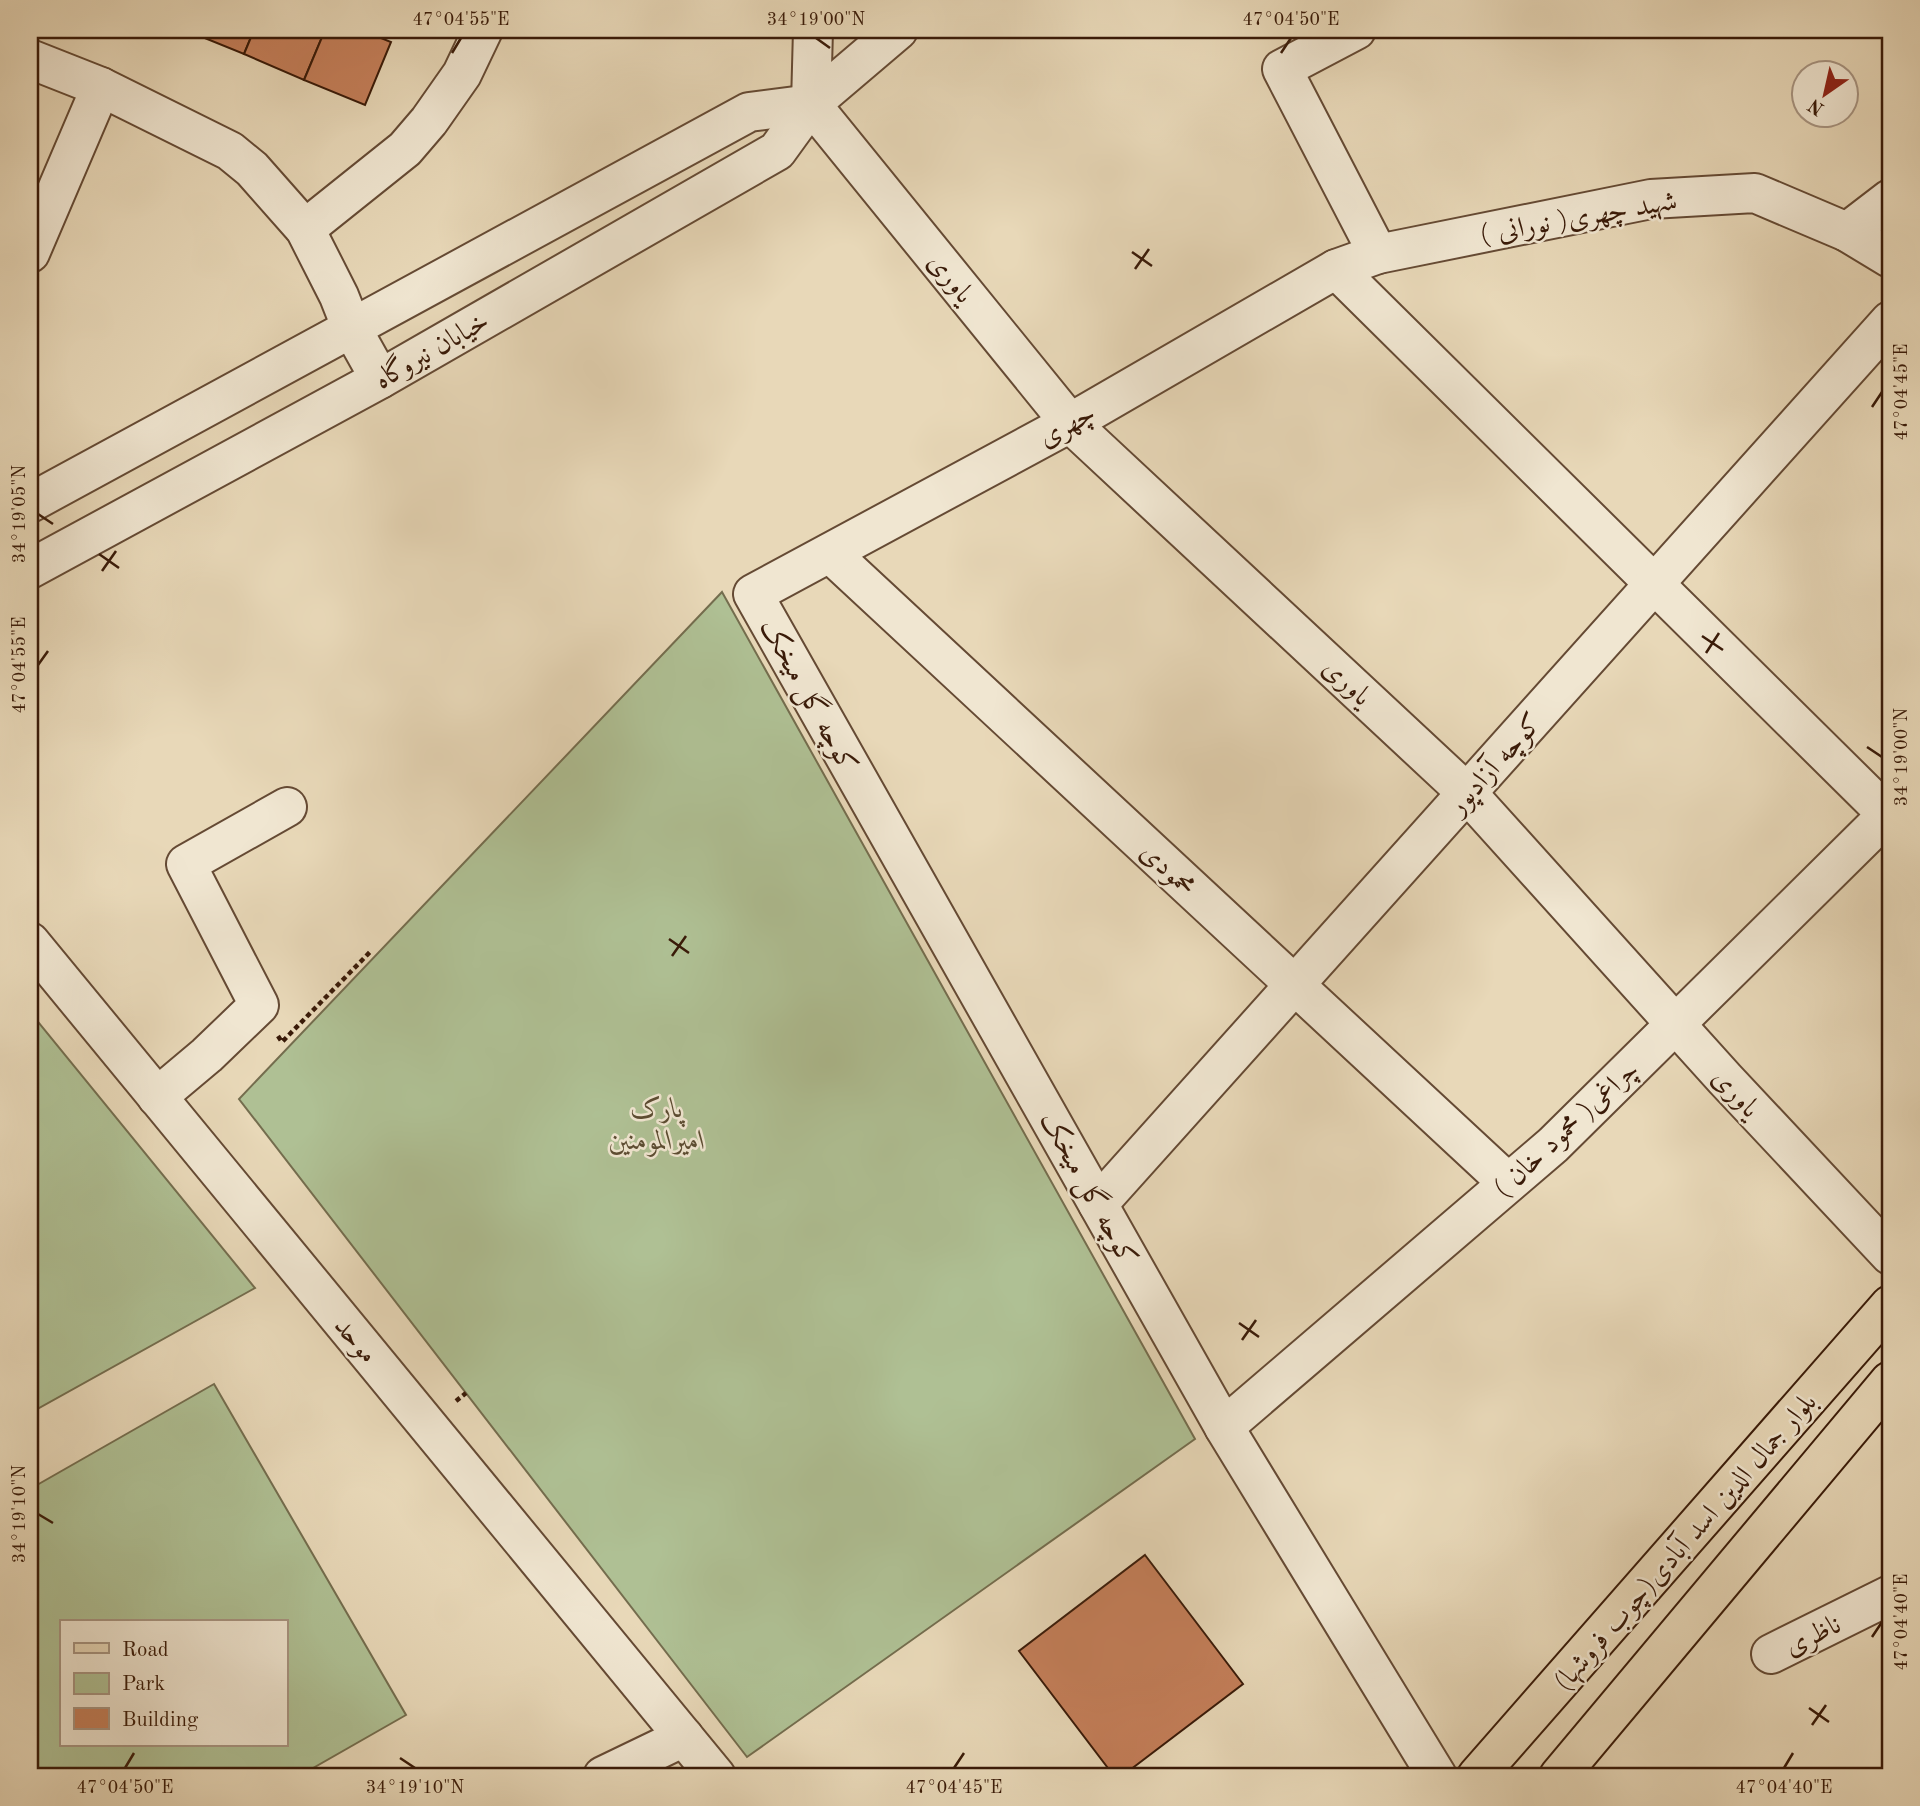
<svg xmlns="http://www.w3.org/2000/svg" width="1920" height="1806" viewBox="0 0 1920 1806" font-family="'Old Standard TT',Amiri,serif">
  <rect width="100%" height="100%" fill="#e8d8b8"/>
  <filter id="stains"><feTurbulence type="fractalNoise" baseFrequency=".00286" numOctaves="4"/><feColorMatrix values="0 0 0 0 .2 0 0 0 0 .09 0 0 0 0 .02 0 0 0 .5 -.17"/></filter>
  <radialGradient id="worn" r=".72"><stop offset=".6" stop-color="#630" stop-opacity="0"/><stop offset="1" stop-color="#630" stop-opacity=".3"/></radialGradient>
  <!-- green -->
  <g fill="#afc094" stroke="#746d4e" stroke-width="2" fill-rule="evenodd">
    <polygon points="722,592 1195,1439 747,1757 239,1099"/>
    <polygon points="30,1012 255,1288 30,1413"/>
    <path d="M214 1384 406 1715 299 1776H30V1489ZM61 1622H285V1745H61Z"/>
  </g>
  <!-- building -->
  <g fill="#c57f5a" stroke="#391a08" stroke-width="2">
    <polygon points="185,30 254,30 244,54"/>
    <polygon points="254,30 325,30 304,80 244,54"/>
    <polygon points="325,30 361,30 391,42 365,105 304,80"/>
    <polygon points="1145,1555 1243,1684 1122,1776 1114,1776 1019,1651"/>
  </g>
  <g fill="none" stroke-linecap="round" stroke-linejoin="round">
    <defs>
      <g id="minor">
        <polyline points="1356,30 1282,69 1378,254"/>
        <polyline points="30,59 101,87 230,151 252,169 305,229 339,296 352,329 380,379"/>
        <polyline points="811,104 1070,423 1467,793 1725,1079 1890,1255"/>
        <polyline points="811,104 813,30"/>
        <polyline points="305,229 405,149 429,121 462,74 483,30"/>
        <polyline points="1847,232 1890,199"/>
        <polyline points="30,253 101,87"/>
        <polyline points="1336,269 1890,817"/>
        <polyline points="30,503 749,112 811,104"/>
        <polyline points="830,553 1508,1183"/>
        <polyline points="30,569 380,379 777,151 811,104 898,30"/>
        <polyline points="30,942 716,1776"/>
        <polyline points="157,1097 207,1055 259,1005 186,864 287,807"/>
        <polyline points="1098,1204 1890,321"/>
        <polyline points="1224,1427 1553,1145 1890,812"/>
        <polyline points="1771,1654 1890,1595"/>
        <polyline points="603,1776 684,1737"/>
        <polyline points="1437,1776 1224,1427 753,594 1070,423 1336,269 1378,254 1651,199 1755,193 1847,232 1890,258"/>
      </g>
      <g id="major">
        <polyline points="1477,1776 1890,1305"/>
        <polyline points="1559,1776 1890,1381"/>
      </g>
    </defs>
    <!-- minor casing -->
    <use href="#minor" stroke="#654a34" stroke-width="42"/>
    <!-- major casing -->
    <use href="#major" stroke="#391a08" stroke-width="42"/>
    <!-- path -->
    <g stroke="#391a08" stroke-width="4.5" stroke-dasharray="5 3.5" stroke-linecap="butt">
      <polyline points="278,1036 282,1042 370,952"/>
      <polyline points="456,1401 466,1393"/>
    </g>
    <!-- minor -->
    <use href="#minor" stroke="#f0e6d1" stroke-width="38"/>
    <!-- major -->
    <use href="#major" stroke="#e8d8b8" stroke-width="38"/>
  </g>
  <!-- ticks -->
  <path fill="none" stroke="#391a08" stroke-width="2.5" d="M816 38 830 48M452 53 461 38M1281 53 1291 38M1132 252 1152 266M1135 269 1149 249M1872 407 1882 392M38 514 53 524M99 554 119 568M102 571 116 551M1702 636 1723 650M1706 653 1719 633M38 665 48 651M1867 747 1882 757M669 939 689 953M672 956 686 936M1239 1323 1259 1337M1242 1340 1256 1320M38 1514 53 1523M1872 1637 1882 1622M1809 1708 1829 1722M1812 1725 1826 1705M400 1758 415 1768M125 1768 134 1753M954 1768 964 1753M1784 1768 1793 1753"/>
  <g text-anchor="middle" stroke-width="5" stroke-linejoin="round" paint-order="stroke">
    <!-- street labels -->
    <g font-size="28" fill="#391a08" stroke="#f0e6d1">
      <text transform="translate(1578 216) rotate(-10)" y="10">شهید چهری( نورانی )</text>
      <text transform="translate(952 277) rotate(51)" y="10">یاوری</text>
      <text transform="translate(431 349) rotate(-30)" y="10">خیابان نیروگاه</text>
      <text transform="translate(1066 424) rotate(-29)" y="10">چهری</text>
      <text transform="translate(1348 681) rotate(43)" y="10">یاوری</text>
      <text transform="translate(810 695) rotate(61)" y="10">کوچه گل میخک</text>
      <text transform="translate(1494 763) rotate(-48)" y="10">کوچه آزادپور</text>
      <text transform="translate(1169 868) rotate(43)" y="10">محمودی</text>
      <text transform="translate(1737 1092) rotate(47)" y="10">یاوری</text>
      <text transform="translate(1565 1128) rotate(-43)" y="10">چراغی( محمود خان )</text>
      <text transform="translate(1090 1188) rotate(61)" y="10">کوچه گل میخک</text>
      <text transform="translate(357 1339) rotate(50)" y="10">موحد</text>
      <text transform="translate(1684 1541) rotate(-49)" y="10">بلوار جمال الدین اسد آبادی(چوب فروشها)</text>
      <text transform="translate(1812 1634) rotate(-26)" y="10">ناظری</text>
    </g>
    <!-- park labels -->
    <g font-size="28" font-style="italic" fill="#5c4c32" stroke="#f0e6d1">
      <text x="657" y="1117">پارک<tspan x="657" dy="32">امیرالمومنین</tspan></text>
    </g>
  </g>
  <!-- margin -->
  <rect width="1920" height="1806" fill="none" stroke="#e8d8b8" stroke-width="77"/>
  <!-- legend -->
  <rect x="60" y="1620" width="228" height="126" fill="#f0e6d1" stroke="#a79481" stroke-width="2"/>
  <rect x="74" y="1643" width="35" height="10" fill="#e8d8b8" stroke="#a79481" stroke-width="2"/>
  <text x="122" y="1656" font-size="21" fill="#391a08">Road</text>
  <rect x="74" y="1673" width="35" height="21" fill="#afc094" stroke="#a79481" stroke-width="2"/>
  <text x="122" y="1690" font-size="21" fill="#391a08">Park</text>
  <rect x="74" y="1708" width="35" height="21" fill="#c57f5a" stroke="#a79481" stroke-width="2"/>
  <text x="122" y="1726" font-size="21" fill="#391a08">Building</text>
  <!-- north arrow -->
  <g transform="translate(1825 94) rotate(214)"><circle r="33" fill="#f0e6d1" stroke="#a79481" stroke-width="2"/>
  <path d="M0-5L12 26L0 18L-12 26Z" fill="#8f2418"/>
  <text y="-10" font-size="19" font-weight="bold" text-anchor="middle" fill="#391a08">N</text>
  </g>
  <rect x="38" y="38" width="1844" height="1730" fill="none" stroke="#391a08" stroke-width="2.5"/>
  <g font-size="18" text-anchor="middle" fill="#391a08">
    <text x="461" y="25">47°04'55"E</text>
    <text x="816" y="25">34°19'00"N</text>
    <text x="1291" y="25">47°04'50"E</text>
    <text transform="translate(1901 392) rotate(-90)" y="6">47°04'45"E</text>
    <text transform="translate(19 514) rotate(-90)" y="6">34°19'05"N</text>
    <text transform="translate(19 665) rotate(-90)" y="6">47°04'55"E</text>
    <text transform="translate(1901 757) rotate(-90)" y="6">34°19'00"N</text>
    <text transform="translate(19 1514) rotate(-90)" y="6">34°19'10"N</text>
    <text transform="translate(1901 1622) rotate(-90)" y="6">47°04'40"E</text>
    <text x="125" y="1793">47°04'50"E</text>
    <text x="415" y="1793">34°19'10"N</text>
    <text x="954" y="1793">47°04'45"E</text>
    <text x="1784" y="1793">47°04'40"E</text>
  </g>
  <rect width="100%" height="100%" filter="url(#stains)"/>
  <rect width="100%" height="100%" fill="url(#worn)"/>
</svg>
